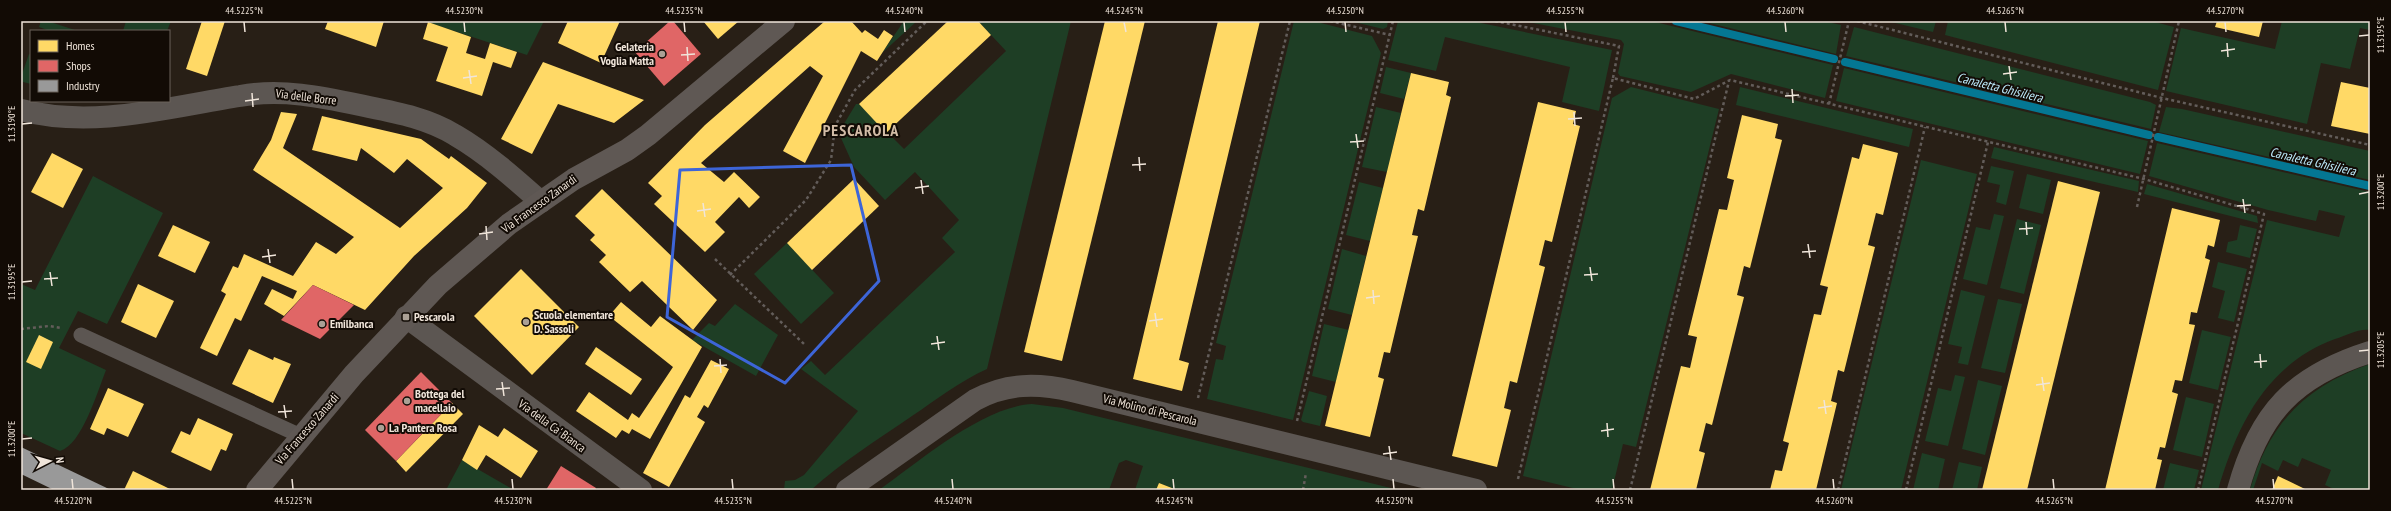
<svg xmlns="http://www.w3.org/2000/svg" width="2391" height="511" viewBox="0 0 2391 511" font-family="'PT Sans Narrow',sans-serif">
  <rect width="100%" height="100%" fill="#281f16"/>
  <!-- green -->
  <g fill="#1e3e25">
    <polygon points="41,21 47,21 75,30 50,31 39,27"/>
    <polygon points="126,21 171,21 167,31 123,31"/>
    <polygon points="424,21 544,21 527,55"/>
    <polygon points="904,21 917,21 882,53"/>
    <path d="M978 21H1071L987 369C960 381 936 400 912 416 877 440 842 462 811 490H784L785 481 795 480 804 475 858 411 801 369 811 361 825 375 955 252 942 238 959 220 915 172 885 200 854 167 841 138 842 127 856 104H859L904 149 1006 51Z"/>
    <polygon points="1294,21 1313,21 1372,36 1381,53 1293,420 1207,399 1216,359 1223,360 1226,346 1216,343"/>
    <polygon points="1350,21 1388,21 1387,27 1383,29"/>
    <polygon points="1398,21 1471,21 1612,50 1599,111 1562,102 1570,67 1445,37 1436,71 1388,60"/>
    <polygon points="1523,21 1651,21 1833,65 1825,98 1731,74 1691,92 1620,76 1618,73 1624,44 1621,40"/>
    <polygon points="1701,21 1823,21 1841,25 1836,54"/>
    <polygon points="1887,21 1936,21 1933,32"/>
    <polygon points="1948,21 2151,21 2174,27 2158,90 1945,35"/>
    <polygon points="2282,21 2370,21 2370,30 2360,28 2350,69 2321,63 2307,124 2166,91 2181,28 2275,49"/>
    <polygon points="1854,27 2150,102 2156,105 2151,129 1846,56"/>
    <polygon points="29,54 31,55 31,84 23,82 21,77"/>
    <polygon points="1386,67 1411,73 1404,99 1380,93"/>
    <polygon points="1844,68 2148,141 2140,174 1836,101"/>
    <polygon points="1631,87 1719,109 1636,447 1623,444 1612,490 1581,490 1523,476 1612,98"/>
    <polygon points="1740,87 1913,129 1909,147 1736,105"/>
    <polygon points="1376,107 1401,113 1387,172 1362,167"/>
    <polygon points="2166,107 2182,109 2370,151 2370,180 2159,132"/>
    <path d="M2157 143 2370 192V330C2359 328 2345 336 2335 339 2267 364 2237 425 2218 490H2201L2267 220 2339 237 2345 216 2319 210 2316 221 2268 210 2149 176Z"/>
    <polygon points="1994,147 2139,181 2138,192 1991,158"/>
    <polygon points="1921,160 1977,174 1901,490 1841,490"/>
    <polygon points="1991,166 2014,171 2006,205 1996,202 2000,185 1987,182"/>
    <polygon points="2027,174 2051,180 2043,214 2019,208"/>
    <path d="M93 176 163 213 107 324 78 311 59 348 106 370C98 390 82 445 60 451L21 433V284L35 290Z"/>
    <polygon points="1359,182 1383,188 1370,241 1346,235"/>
    <polygon points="2147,184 2257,216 2258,223 2144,194"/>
    <polygon points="1994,214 2004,216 1987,285 1963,279 1976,227 1990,230"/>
    <polygon points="2017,219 2041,225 2024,294 2000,288"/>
    <polygon points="2240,225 2257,229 2250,258 2226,252 2228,242 2237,240"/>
    <polygon points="787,243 834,293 801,324 754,274"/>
    <polygon points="1342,249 1366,256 1352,315 1328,309"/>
    <polygon points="2218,262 2247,269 2234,322 2218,318 2225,291 2212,287"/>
    <polygon points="1961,290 1985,296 1968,365 1958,363 1962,347 1948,344"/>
    <polygon points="1998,299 2022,304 2005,373 1981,368"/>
    <polygon points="735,304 778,335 756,376 692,340 709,323 715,326"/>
    <polygon points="1324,324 1349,330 1336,382 1312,376"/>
    <polygon points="2202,330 2231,337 2218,390 2189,383"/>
    <path d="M2370 364V490H2336L2325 485 2331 470 2302 458 2298 467 2283 460 2278 471 2262 463 2253 490H2250C2268 424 2306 386 2370 364Z"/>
    <polygon points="1955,375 1965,377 1948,446 1925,441 1938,388 1951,391"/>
    <polygon points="1978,380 2002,386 1985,455 1962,449"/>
    <polygon points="1309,391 1327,396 1320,426 1303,422 1301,420"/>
    <polygon points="2186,397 2214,404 2202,457 2173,450"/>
    <path d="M1032 404 1063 408 1399 490H1177L1159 483 1156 490H1135L1143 466 1126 460 1119 463 1109 490H879C920 461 982 407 1032 404Z"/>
    <polygon points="1922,453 1945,459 1938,490 1913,490"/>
    <polygon points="462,460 514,490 446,490"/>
    <polygon points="1959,462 1982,467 1977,490 1952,490"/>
    <polygon points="2170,463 2199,470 2194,490 2163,490"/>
  </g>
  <!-- homes -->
  <g fill="#ffd966">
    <polygon points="202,21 225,21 207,76 186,69"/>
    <polygon points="328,21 384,21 376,47 325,29"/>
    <polygon points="568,21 620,21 601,63 558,43"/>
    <polygon points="703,21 739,21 718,39"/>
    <polygon points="825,21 851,21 862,33 865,30 878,39 884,30 893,36 877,61 861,51 805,163 783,151 823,76 810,66 701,163 724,182 734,172 760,197 749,208 739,197 715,222 725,232 705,252 654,204 662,196 648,183 705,125"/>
    <polygon points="948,21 978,21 991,35 886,133 859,104"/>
    <polygon points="1105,21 1145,21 1062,361 1024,352"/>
    <polygon points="1218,21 1260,21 1179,360 1189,363 1182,391 1133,379"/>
    <polygon points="2217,21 2263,21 2259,37 2215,27"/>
    <polygon points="428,22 471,37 466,53 485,59 490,43 517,52 511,68 493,62 482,96 436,81 448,47 423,39"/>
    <polygon points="543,62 644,100 614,123 558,104 532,154 501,139"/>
    <polygon points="1411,73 1449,82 1446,95 1451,97 1424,211 1418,209 1412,235 1418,236 1390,353 1384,352 1378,377 1384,379 1370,437 1325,426"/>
    <polygon points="2341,82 2370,88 2370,134 2331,126"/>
    <polygon points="1538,102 1576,111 1573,124 1580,126 1552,242 1545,240 1539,265 1545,267 1517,383 1510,381 1504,408 1511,410 1497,467 1452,456"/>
    <polygon points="281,112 297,114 283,148 400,228 443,188 407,159 394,173 361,148 357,161 312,150 322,116 421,139 449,159 451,156 487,183 467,208 414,256 365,310 313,285 284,316 264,304 272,289 293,299 297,291 262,276 241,321 235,318 217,356 200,348 226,294 221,291 233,266 238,268 244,254 293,276 316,242 336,254 354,237 253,170 271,140"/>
    <polygon points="1742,115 1778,124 1775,138 1782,140 1750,268 1744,266 1737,295 1744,297 1712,425 1706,423 1699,451 1705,453 1696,490 1650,490 1681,366 1690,368 1697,337 1688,335 1719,209 1727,210 1734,180 1727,178"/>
    <polygon points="1863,144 1898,153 1883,215 1876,213 1868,245 1875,247 1844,372 1838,370 1831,401 1837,403 1816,490 1770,490 1775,470 1782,471 1789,443 1783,441 1814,314 1821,315 1828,287 1820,285 1852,157 1859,159"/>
    <polygon points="52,153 83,169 63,208 31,192"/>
    <polygon points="854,179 879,206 812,270 787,243"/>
    <polygon points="2058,181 2100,192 2027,490 1982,490"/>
    <polygon points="602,189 717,300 693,330 642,281 630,292 599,262 606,255 590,240 595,235 575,216"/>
    <polygon points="2172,208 2220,220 2214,247 2208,245 2205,258 2210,260 2197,313 2191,312 2189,324 2195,325 2182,381 2175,380 2172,392 2178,394 2165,448 2160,447 2157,459 2162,460 2155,490 2105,490"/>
    <polygon points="173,225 210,242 195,273 158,256"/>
    <polygon points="521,269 579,327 532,375 474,316"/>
    <polygon points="138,284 174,301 156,338 121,322"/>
    <polygon points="621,302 651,327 660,316 702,347 650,439 632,429 629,434 622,430 616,438 576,411 589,392 628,420 632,413 639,418 673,367 609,316"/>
    <polygon points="39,335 53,342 41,369 26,362"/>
    <polygon points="596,347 642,379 631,395 585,364"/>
    <polygon points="249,349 273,360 274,357 291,364 273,403 232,384"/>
    <polygon points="711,360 729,369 708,408 704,405 697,417 705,422 669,487 643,473 685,395 690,398"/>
    <polygon points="108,388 144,404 128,437 107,428 104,435 90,429"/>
    <polygon points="452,403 463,414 406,472 396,461"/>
    <polygon points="198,418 233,434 226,451 221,449 211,471 171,452 181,431 190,435"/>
    <polygon points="479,425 498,437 504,428 538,451 521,478 486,455 477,470 462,460"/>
    <polygon points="133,471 172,490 124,490"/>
    <polygon points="2278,476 2307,490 2272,490"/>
    <polygon points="1159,483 1177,490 1156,490"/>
  </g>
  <!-- shops -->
  <g fill="#e06666">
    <polygon points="670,21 673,21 701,54 664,86 635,52"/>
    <polygon points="313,285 354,305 320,339 281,320"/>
    <polygon points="421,372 452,403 396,461 365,430"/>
    <polygon points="561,466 596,488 595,490 546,490"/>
  </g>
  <!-- industry -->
  <polygon fill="#999" points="21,447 111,490 54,490 21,474"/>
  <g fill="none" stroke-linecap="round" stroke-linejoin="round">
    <!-- stream -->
    <g stroke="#047793" stroke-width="8">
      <polyline points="1676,21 1834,59"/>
      <polyline points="1845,62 2149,135"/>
      <polyline points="2158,137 2370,186"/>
    </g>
    <!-- path -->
    <g stroke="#635d5a" stroke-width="2.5" stroke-dasharray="3 3" stroke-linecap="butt">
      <polyline points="1330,21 1390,35"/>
      <polyline points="1495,21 1619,46 1613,78"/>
      <polyline points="1857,21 2162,98 2370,145"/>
      <polyline points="1829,104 1849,21"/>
      <polyline points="2137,207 2179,21"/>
      <polyline points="715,259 804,344"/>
      <polyline points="730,275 806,200 831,160 835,126 855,90 927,21"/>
      <polyline points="21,329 49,326 62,328"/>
      <polyline points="1198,398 1290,21"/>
      <polyline points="1297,421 1393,21"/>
      <polyline points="1518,479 1613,78 1694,99 1730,80 2144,179 2264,214 2198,490"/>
      <polyline points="1303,490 1306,473"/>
      <polyline points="1630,490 1729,81"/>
      <polyline points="1838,490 1925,127"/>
      <polyline points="1906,490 1988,142"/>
    </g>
    <!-- service -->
    <polyline stroke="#5c5652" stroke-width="15" points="81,335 301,436"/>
    <!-- minor -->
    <g stroke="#5c5652" stroke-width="22">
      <path d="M21 110C93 129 169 107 240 96 284 88 326 98 369 107 399 113 429 119 455 135 486 153 514 178 541 202"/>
      <polyline points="406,317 641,490"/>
      <path d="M847 490 975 400C1007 383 1037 383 1072 391L1476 490"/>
      <path d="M2238 490C2259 413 2294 376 2370 352"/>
    </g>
    <!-- secondary -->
    <polyline stroke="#5f5854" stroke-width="22" points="257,490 354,374 438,285 509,224 574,179 627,150 648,135 784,21"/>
  </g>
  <!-- marked area -->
  <path fill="none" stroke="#3d65d8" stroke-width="3" stroke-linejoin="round" d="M851 165 879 281 785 383 667 317 680 170Z"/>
  <!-- ticks -->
  <path fill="none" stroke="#f0e5da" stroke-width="1.5" d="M244 22 245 32M464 22 465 32M684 22 685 32M904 22 905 32M1124 22 1126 32M1345 22 1346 32M1565 22 1566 32M1785 22 1786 32M2005 22 2006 32M2225 22 2226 32M2359 36 2369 35M2227 43 2228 57M687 47 688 61M2221 51 2235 49M681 55 695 54M2009 66 2011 80M469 70 471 84M2003 74 2017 72M463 78 477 76M1792 89 1793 103M252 93 253 107M1785 96 1799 95M245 101 259 99M1574 112 1575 126M1568 119 1582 118M22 124 32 123M1356 134 1358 148M1350 142 1364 141M1139 157 1140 171M1132 165 1146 164M921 180 923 194M915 188 929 186M2359 194 2369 192M2243 199 2245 213M703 203 705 217M2237 206 2251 205M697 211 711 209M2026 222 2027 235M486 226 487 240M2019 229 2033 228M479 234 493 232M1808 244 1810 258M268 249 270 263M1802 252 1816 251M262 257 276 255M1590 267 1592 281M50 272 52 286M1584 275 1598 274M44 279 58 278M22 282 32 281M1373 290 1374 304M1366 298 1380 296M1155 313 1157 327M1149 321 1163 319M937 336 939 350M931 344 945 342M2359 351 2369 350M2260 354 2261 368M720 359 721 373M2254 362 2267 361M714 366 727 365M2042 377 2044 391M502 382 504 396M2036 385 2050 383M496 389 510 388M1824 400 1826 414M284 405 286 418M1818 408 1832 406M278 412 292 411M1607 423 1608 437M1601 431 1614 429M22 439 32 438M1389 446 1391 460M1383 454 1397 452M72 479 73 489M292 479 293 489M512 479 513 489M732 479 733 489M952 479 953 489M1173 479 1174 489M1393 479 1394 489M1613 479 1614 489M1833 479 1834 489M2053 479 2054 489M2273 479 2274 489"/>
  <!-- markers -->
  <g fill="#aaa095" stroke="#120b05" stroke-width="1.5">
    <circle cx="662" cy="54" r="4"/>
    <rect x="402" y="313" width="8" height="8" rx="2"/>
    <circle cx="526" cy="322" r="4"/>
    <circle cx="322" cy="324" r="4"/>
    <circle cx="407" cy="401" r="4"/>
    <circle cx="381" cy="428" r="4"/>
  </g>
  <g text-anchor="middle" stroke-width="4" stroke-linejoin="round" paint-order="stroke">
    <!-- poi labels -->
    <g font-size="12" font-weight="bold" fill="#f0e5da" stroke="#120b05" text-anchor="start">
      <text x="654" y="51" text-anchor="end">Gelateria<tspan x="654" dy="14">Voglia Matta</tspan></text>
      <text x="534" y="319">Scuola elementare<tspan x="534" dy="14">D. Sassoli</tspan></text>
      <text x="414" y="321">Pescarola</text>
      <text x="330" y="328">Emilbanca</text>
      <text x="415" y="398">Bottega del<tspan x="415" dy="14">macellaio</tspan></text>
      <text x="389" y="432">La Pantera Rosa</text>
    </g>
    <!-- street labels -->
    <g font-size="12" fill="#f0e5da" stroke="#120b05">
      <text transform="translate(306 97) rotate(7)" y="4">Via delle Borre</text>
      <text transform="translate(539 204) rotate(-36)" y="4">Via Francesco Zanardi</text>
      <text transform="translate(1150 410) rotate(14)" y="4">Via Molino di Pescarola</text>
      <text transform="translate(552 426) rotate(36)" y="4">Via della Ca' Bianca</text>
      <text transform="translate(307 429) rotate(-49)" y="4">Via Francesco Zanardi</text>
    </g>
    <!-- water labels -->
    <g font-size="13" font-style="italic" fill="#beecfd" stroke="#120b05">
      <text transform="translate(2000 87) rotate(14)" y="5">Canaletta Ghisiliera</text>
      <text transform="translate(2313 161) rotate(13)" y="5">Canaletta Ghisiliera</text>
    </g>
    <!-- district labels -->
    <g font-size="16" font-weight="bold" letter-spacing="1" fill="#d2bca7" stroke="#120b05">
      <text x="861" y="136">PESCAROLA</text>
    </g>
  </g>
  <!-- border -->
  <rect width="2391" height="511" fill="none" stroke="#120b05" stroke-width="44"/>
  <!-- legend -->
  <rect x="30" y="30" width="140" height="72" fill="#120b05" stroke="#6b625a"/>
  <rect x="38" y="40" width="20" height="12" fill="#ffd966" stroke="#6b625a"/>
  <text x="66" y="50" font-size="12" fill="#f0e5da">Homes</text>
  <rect x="38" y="60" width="20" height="12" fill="#e06666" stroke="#6b625a"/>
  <text x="66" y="70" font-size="12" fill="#f0e5da">Shops</text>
  <rect x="38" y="80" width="20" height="12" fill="#999999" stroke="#6b625a"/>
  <text x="66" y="90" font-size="12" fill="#f0e5da">Industry</text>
  <!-- north arrow -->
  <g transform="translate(50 461) rotate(84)" stroke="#120b05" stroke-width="3" paint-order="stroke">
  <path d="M0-3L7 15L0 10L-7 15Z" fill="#f0e5da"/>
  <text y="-6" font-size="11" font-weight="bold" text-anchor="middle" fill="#f0e5da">N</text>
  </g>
  <rect x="22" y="22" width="2347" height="467" fill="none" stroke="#f0e5da" stroke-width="1.5"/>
  <g font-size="10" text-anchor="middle" fill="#f0e5da">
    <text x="244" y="14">44.5225°N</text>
    <text x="464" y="14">44.5230°N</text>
    <text x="684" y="14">44.5235°N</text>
    <text x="904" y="14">44.5240°N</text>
    <text x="1124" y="14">44.5245°N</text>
    <text x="1345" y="14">44.5250°N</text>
    <text x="1565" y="14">44.5255°N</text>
    <text x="1785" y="14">44.5260°N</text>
    <text x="2005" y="14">44.5265°N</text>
    <text x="2225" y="14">44.5270°N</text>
    <text transform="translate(2380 35) rotate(-90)" y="4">11.3195°E</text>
    <text transform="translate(11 124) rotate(-90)" y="4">11.3190°E</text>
    <text transform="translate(2380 192) rotate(-90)" y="4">11.3200°E</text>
    <text transform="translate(11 282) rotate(-90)" y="4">11.3195°E</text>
    <text transform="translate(2380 350) rotate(-90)" y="4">11.3205°E</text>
    <text transform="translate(11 439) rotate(-90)" y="4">11.3200°E</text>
    <text x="73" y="504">44.5220°N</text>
    <text x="293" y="504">44.5225°N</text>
    <text x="513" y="504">44.5230°N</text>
    <text x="733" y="504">44.5235°N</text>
    <text x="953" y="504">44.5240°N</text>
    <text x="1174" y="504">44.5245°N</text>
    <text x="1394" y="504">44.5250°N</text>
    <text x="1614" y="504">44.5255°N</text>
    <text x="1834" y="504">44.5260°N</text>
    <text x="2054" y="504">44.5265°N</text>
    <text x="2274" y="504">44.5270°N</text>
  </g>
</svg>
